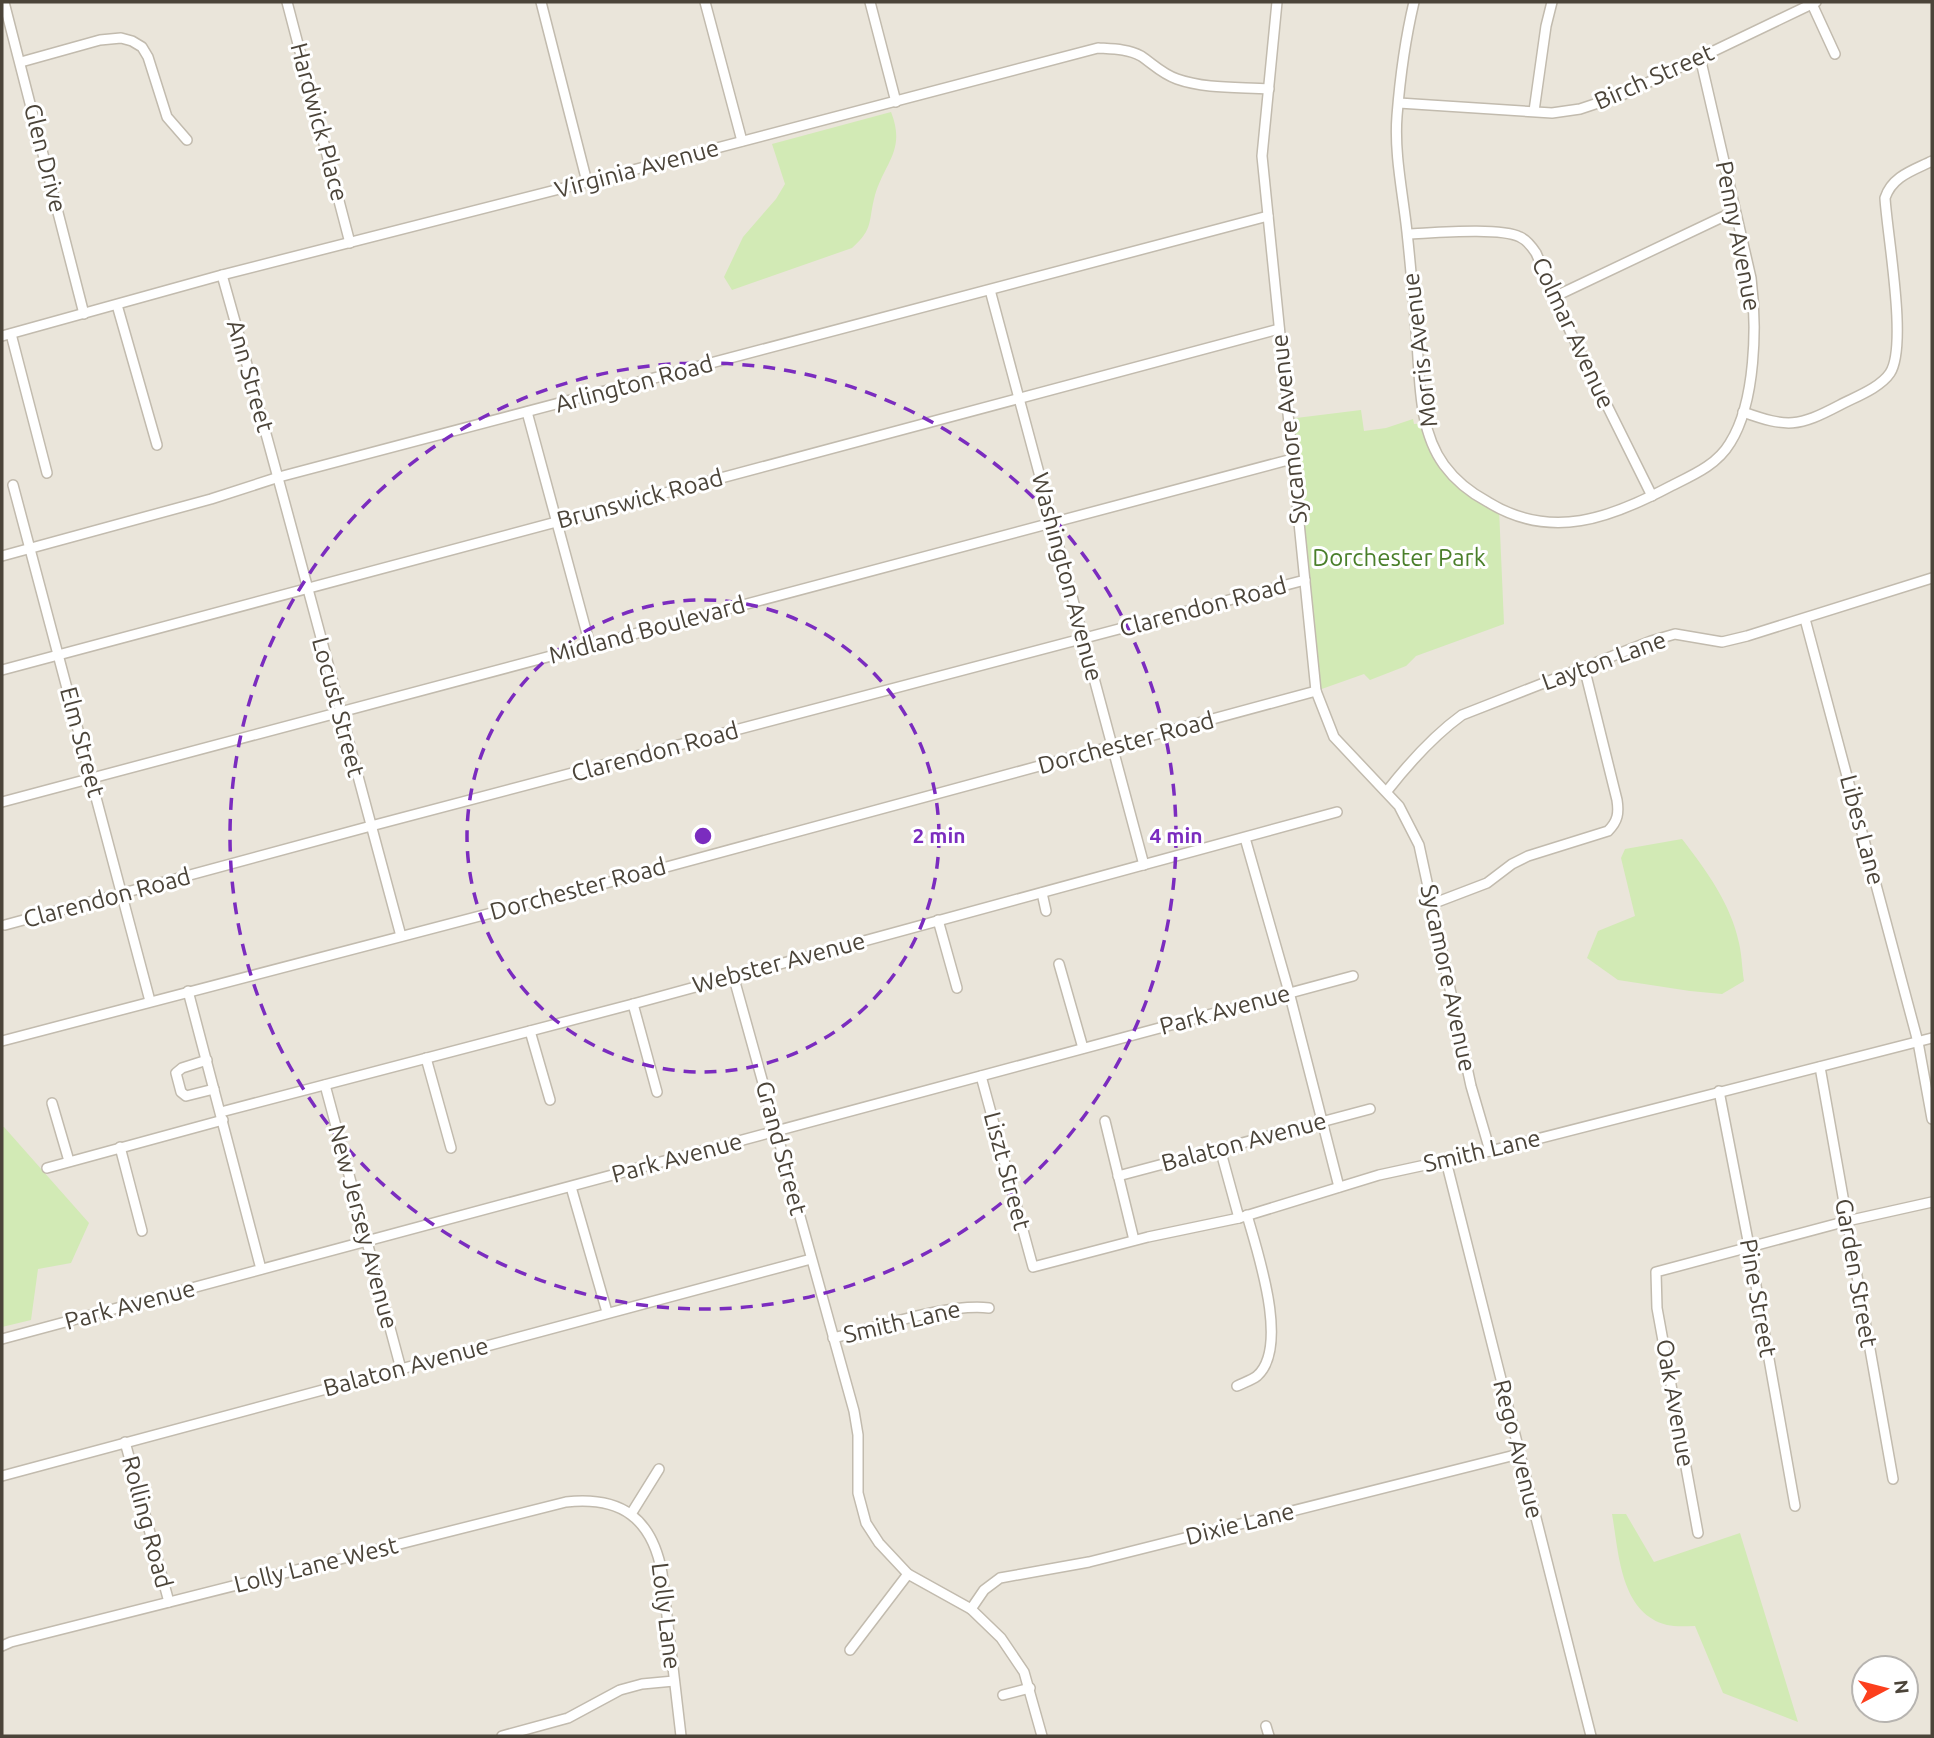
<svg xmlns="http://www.w3.org/2000/svg" width="1934" height="1738" viewBox="0 0 1934 1738" font-family="Ubuntu,sans-serif">
  <rect width="100%" height="100%" fill="#f6f3ec"/>
  <!-- residential -->
  <path fill="#eae5da" fill-rule="evenodd" d="M2 2H1932V1736H2ZM1864 1668H1906V1710H1864Z"/>
  <!-- green -->
  <g fill="#d2eab5">
    <path d="M891 112C906 150 885 162 875 195 868 221 874 229 852 248L732 290 724 277 743 237 776 199 785 184 772 144Z"/>
    <polygon points="1361,410 1364,431 1386,428 1413,419 1414,424 1426,423 1443,464 1499,509 1504,624 1416,656 1406,666 1370,680 1364,674 1316,691 1288,419"/>
    <path d="M1682 839C1706 870 1731 904 1739 943 1742 956 1742 969 1744 981L1722 994 1690 991 1618 980 1587 958 1598 931 1635 916 1621 858 1625 849Z"/>
    <polygon points="2,1127 4,1127 89,1223 71,1263 38,1269 31,1320 2,1327"/>
    <path d="M1612 1514H1626L1654 1562 1740 1533 1798 1722 1723 1693 1695 1626C1686 1626 1676 1627 1667 1625 1620 1613 1619 1553 1612 1514Z"/>
  </g>
  <g fill="none" stroke-linecap="round" stroke-linejoin="round">
    <defs>
      <g id="minor">
        <polyline points="4,2 84,314"/>
        <polyline points="287,2 350,243"/>
        <polyline points="541,2 587,182"/>
        <polyline points="705,2 742,141"/>
        <polyline points="870,2 896,102"/>
        <polyline points="1277,2 1262,156 1316,691 1334,737 1399,806 1419,845 1471,1086 1490,1151"/>
        <path d="M1414 2C1405 40 1400 78 1397 116 1394 154 1403 194 1407 232 1411 269 1414 306 1417 343 1420 382 1419 431 1444 465 1455 480 1471 493 1488 502 1551 541 1611 518 1671 486 1693 475 1717 465 1730 443 1756 402 1757 325 1751 278L1700 57"/>
        <polyline points="1812,4 1835,54"/>
        <polyline points="21,62 100,40 121,38 132,41 142,47 148,57 167,117 187,140"/>
        <polyline points="1399,103 1552,113 1580,109 1622,95 1816,2"/>
        <polyline points="1534,111 1546,26 1552,2"/>
        <path d="M1408 234C1433 233 1500 227 1520 237 1527 240 1532 247 1536 253L1570 331 1652 496"/>
        <path d="M222 275C284 494 341 715 401 936"/>
        <polyline points="990,290 1144,865"/>
        <polyline points="1556,296 1735,211"/>
        <polyline points="117,305 157,445"/>
        <polyline points="11,334 47,473"/>
        <path d="M2 336 222 275 587 182 1098 48C1113 49 1128 49 1141 56 1153 64 1162 74 1177 79 1205 89 1239 87 1269 89"/>
        <polyline points="527,412 590,645"/>
        <path d="M1743 412C1788 428 1798 427 1840 405 1855 397 1880 388 1890 373 1908 346 1887 234 1885 198 1892 176 1914 170 1932 161"/>
        <polyline points="13,485 150,1001"/>
        <polyline points="2,556 211,499 279,477 1268,216"/>
        <polyline points="1805,619 1918,1042 1932,1119"/>
        <polyline points="2,670 1279,329"/>
        <path d="M1387 791C1409 763 1433 736 1462 715L1651 641 1675 634 1722 642 1747 636 1932 578"/>
        <polyline points="2,802 1292,459"/>
        <polyline points="1245,838 1289,992 1339,1187"/>
        <polyline points="1042,893 1046,911"/>
        <path d="M1432 904 1487 883 1512 864 1528 856 1608 831C1618 821 1619 813 1617 800L1584 667"/>
        <polyline points="938,920 957,988"/>
        <polyline points="5,925 371,826 1305,580"/>
        <polyline points="1059,964 1083,1048"/>
        <polyline points="733,975 854,1411 858,1435 858,1493 866,1523 879,1543 908,1574 971,1609 1001,1638 1024,1672 1042,1736"/>
        <polyline points="188,991 261,1269"/>
        <polyline points="633,1004 657,1092"/>
        <polyline points="530,1031 550,1100"/>
        <polyline points="2,1041 648,872 1316,691"/>
        <polyline points="426,1058 451,1148"/>
        <polyline points="207,1060 182,1068 176,1073 181,1092 186,1096 214,1089"/>
        <polyline points="1820,1067 1893,1479"/>
        <polyline points="981,1076 1033,1267 1148,1237 1239,1218 1379,1175 1490,1151 1932,1038"/>
        <polyline points="325,1085 401,1369"/>
        <polyline points="1719,1091 1749,1246 1795,1506"/>
        <polyline points="52,1103 69,1161"/>
        <polyline points="221,1112 633,1004 1337,812"/>
        <polyline points="1105,1121 1134,1240"/>
        <polyline points="120,1147 142,1231"/>
        <polyline points="1222,1147 1222,1156 1239,1218"/>
        <polyline points="1446,1161 1591,1736"/>
        <polyline points="47,1168 223,1120"/>
        <polyline points="1118,1176 1370,1109"/>
        <polyline points="571,1187 607,1312"/>
        <path d="M833 1338C877 1328 946 1303 989 1308"/>
        <polyline points="2,1339 1353,976"/>
        <path d="M1237 1386C1243 1383 1252 1380 1257 1376 1290 1347 1257 1251 1247 1215"/>
        <polyline points="125,1442 169,1602"/>
        <polyline points="2,1476 811,1259"/>
        <polyline points="631,1514 659,1469"/>
        <polyline points="1698,1533 1657,1308 1656,1272 1847,1221 1932,1202"/>
        <polyline points="971,1609 984,1590 1000,1578 1089,1562 1519,1454"/>
        <path d="M2 1646 11 1642 566 1502C621 1496 652 1518 662 1573L681 1736"/>
        <polyline points="850,1650 908,1574"/>
        <polyline points="1003,1695 1030,1688"/>
        <polyline points="1266,1726 1269,1736"/>
        <polyline points="502,1736 568,1718 620,1690 642,1684 674,1681"/>
      </g>
    </defs>
    <!-- minor casing -->
    <use href="#minor" stroke="#c2bbae" stroke-width="12"/>
    <!-- minor -->
    <use href="#minor" stroke="#fff" stroke-width="9"/>
  </g>
  <!-- distance rings -->
  <g fill="none" stroke="#7b2cbf" stroke-width="3.5" stroke-dasharray="12 9">
    <circle cx="703" cy="836" r="236"/>
    <circle cx="703" cy="836" r="473"/>
  </g>
  <g text-anchor="middle" stroke-width="6" stroke-linejoin="round" paint-order="stroke">
    <!-- street labels -->
    <g font-size="24" fill="#4b4439" stroke="#fff">
      <text transform="translate(1654 77) rotate(-24)" y="8">Birch Street</text>
      <text transform="translate(319 122) rotate(75)" y="8">Hardwick Place</text>
      <text transform="translate(45 158) rotate(76)" y="8">Glen Drive</text>
      <text transform="translate(637 169) rotate(-15)" y="8">Virginia Avenue</text>
      <text transform="translate(1738 236) rotate(79)" y="8">Penny Avenue</text>
      <text transform="translate(1573 333) rotate(65)" y="8">Colmar Avenue</text>
      <text transform="translate(1420 350) rotate(-97)" y="8">Morris Avenue</text>
      <text transform="translate(250 376) rotate(74)" y="8">Ann Street</text>
      <text transform="translate(634 384) rotate(-15)" y="8">Arlington Road</text>
      <text transform="translate(1289 429) rotate(-96)" y="8">Sycamore Avenue</text>
      <text transform="translate(640 499) rotate(-15)" y="8">Brunswick Road</text>
      <text transform="translate(1067 577) rotate(75)" y="8">Washington Avenue</text>
      <text transform="translate(1203 607) rotate(-15)" y="8">Clarendon Road</text>
      <text transform="translate(647 630) rotate(-15)" y="8">Midland Boulevard</text>
      <text transform="translate(1604 661) rotate(-20)" y="8">Layton Lane</text>
      <text transform="translate(338 707) rotate(75)" y="8">Locust Street</text>
      <text transform="translate(82 742) rotate(75)" y="8">Elm Street</text>
      <text transform="translate(1126 743) rotate(-15)" y="8">Dorchester Road</text>
      <text transform="translate(655 752) rotate(-15)" y="8">Clarendon Road</text>
      <text transform="translate(1862 830) rotate(75)" y="8">Libes Lane</text>
      <text transform="translate(578 889) rotate(-15)" y="8">Dorchester Road</text>
      <text transform="translate(107 898) rotate(-15)" y="8">Clarendon Road</text>
      <text transform="translate(779 963) rotate(-15)" y="8">Webster Avenue</text>
      <text transform="translate(1448 978) rotate(78)" y="8">Sycamore Avenue</text>
      <text transform="translate(1225 1010) rotate(-15)" y="8">Park Avenue</text>
      <text transform="translate(1244 1142) rotate(-15)" y="8">Balaton Avenue</text>
      <text transform="translate(781 1148) rotate(75)" y="8">Grand Street</text>
      <text transform="translate(1482 1151) rotate(-13)" y="8">Smith Lane</text>
      <text transform="translate(677 1158) rotate(-15)" y="8">Park Avenue</text>
      <text transform="translate(1007 1171) rotate(75)" y="8">Liszt Street</text>
      <text transform="translate(363 1227) rotate(75)" y="8">New Jersey Avenue</text>
      <text transform="translate(1856 1273) rotate(80)" y="8">Garden Street</text>
      <text transform="translate(1758 1298) rotate(80)" y="8">Pine Street</text>
      <text transform="translate(130 1305) rotate(-15)" y="8">Park Avenue</text>
      <text transform="translate(902 1322) rotate(-13)" y="8">Smith Lane</text>
      <text transform="translate(406 1367) rotate(-15)" y="8">Balaton Avenue</text>
      <text transform="translate(1675 1403) rotate(80)" y="8">Oak Avenue</text>
      <text transform="translate(1518 1449) rotate(76)" y="8">Rego Avenue</text>
      <text transform="translate(147 1522) rotate(75)" y="8">Rolling Road</text>
      <text transform="translate(1240 1524) rotate(-14)" y="8">Dixie Lane</text>
      <text transform="translate(316 1565) rotate(-14)" y="8">Lolly Lane West</text>
      <text transform="translate(666 1616) rotate(83)" y="8">Lolly Lane</text>
    </g>
    <!-- park labels -->
    <g font-size="24" fill="#4a7f2a" stroke="#fff">
      <text x="1399" y="566">Dorchester Park</text>
    </g>
  </g>
  <circle cx="703" cy="836" r="10" fill="#7b2cbf" stroke="#fff" stroke-width="3.5"/>
  <g font-size="21" text-anchor="middle" font-weight="bold" fill="#7b2cbf" stroke="#fff" stroke-width="6" stroke-linejoin="round" paint-order="stroke">
    <text x="939" y="843">2 min</text>
    <text x="1176" y="843">4 min</text>
  </g>
  <!-- border -->
  <rect width="1934" height="1738" fill="none" stroke="#4b4439" stroke-width="7"/>
  <!-- north arrow -->
  <g transform="translate(1885 1689) rotate(83)"><circle r="33" fill="#ffffff" stroke="#b7b4b0" stroke-width="2"/>
  <path d="M0-5L12 26L0 18L-12 26Z" fill="#fc3f1d"/>
  <text y="-10" font-size="19" font-weight="bold" text-anchor="middle" fill="#4b4439">N</text>
  </g>
</svg>
